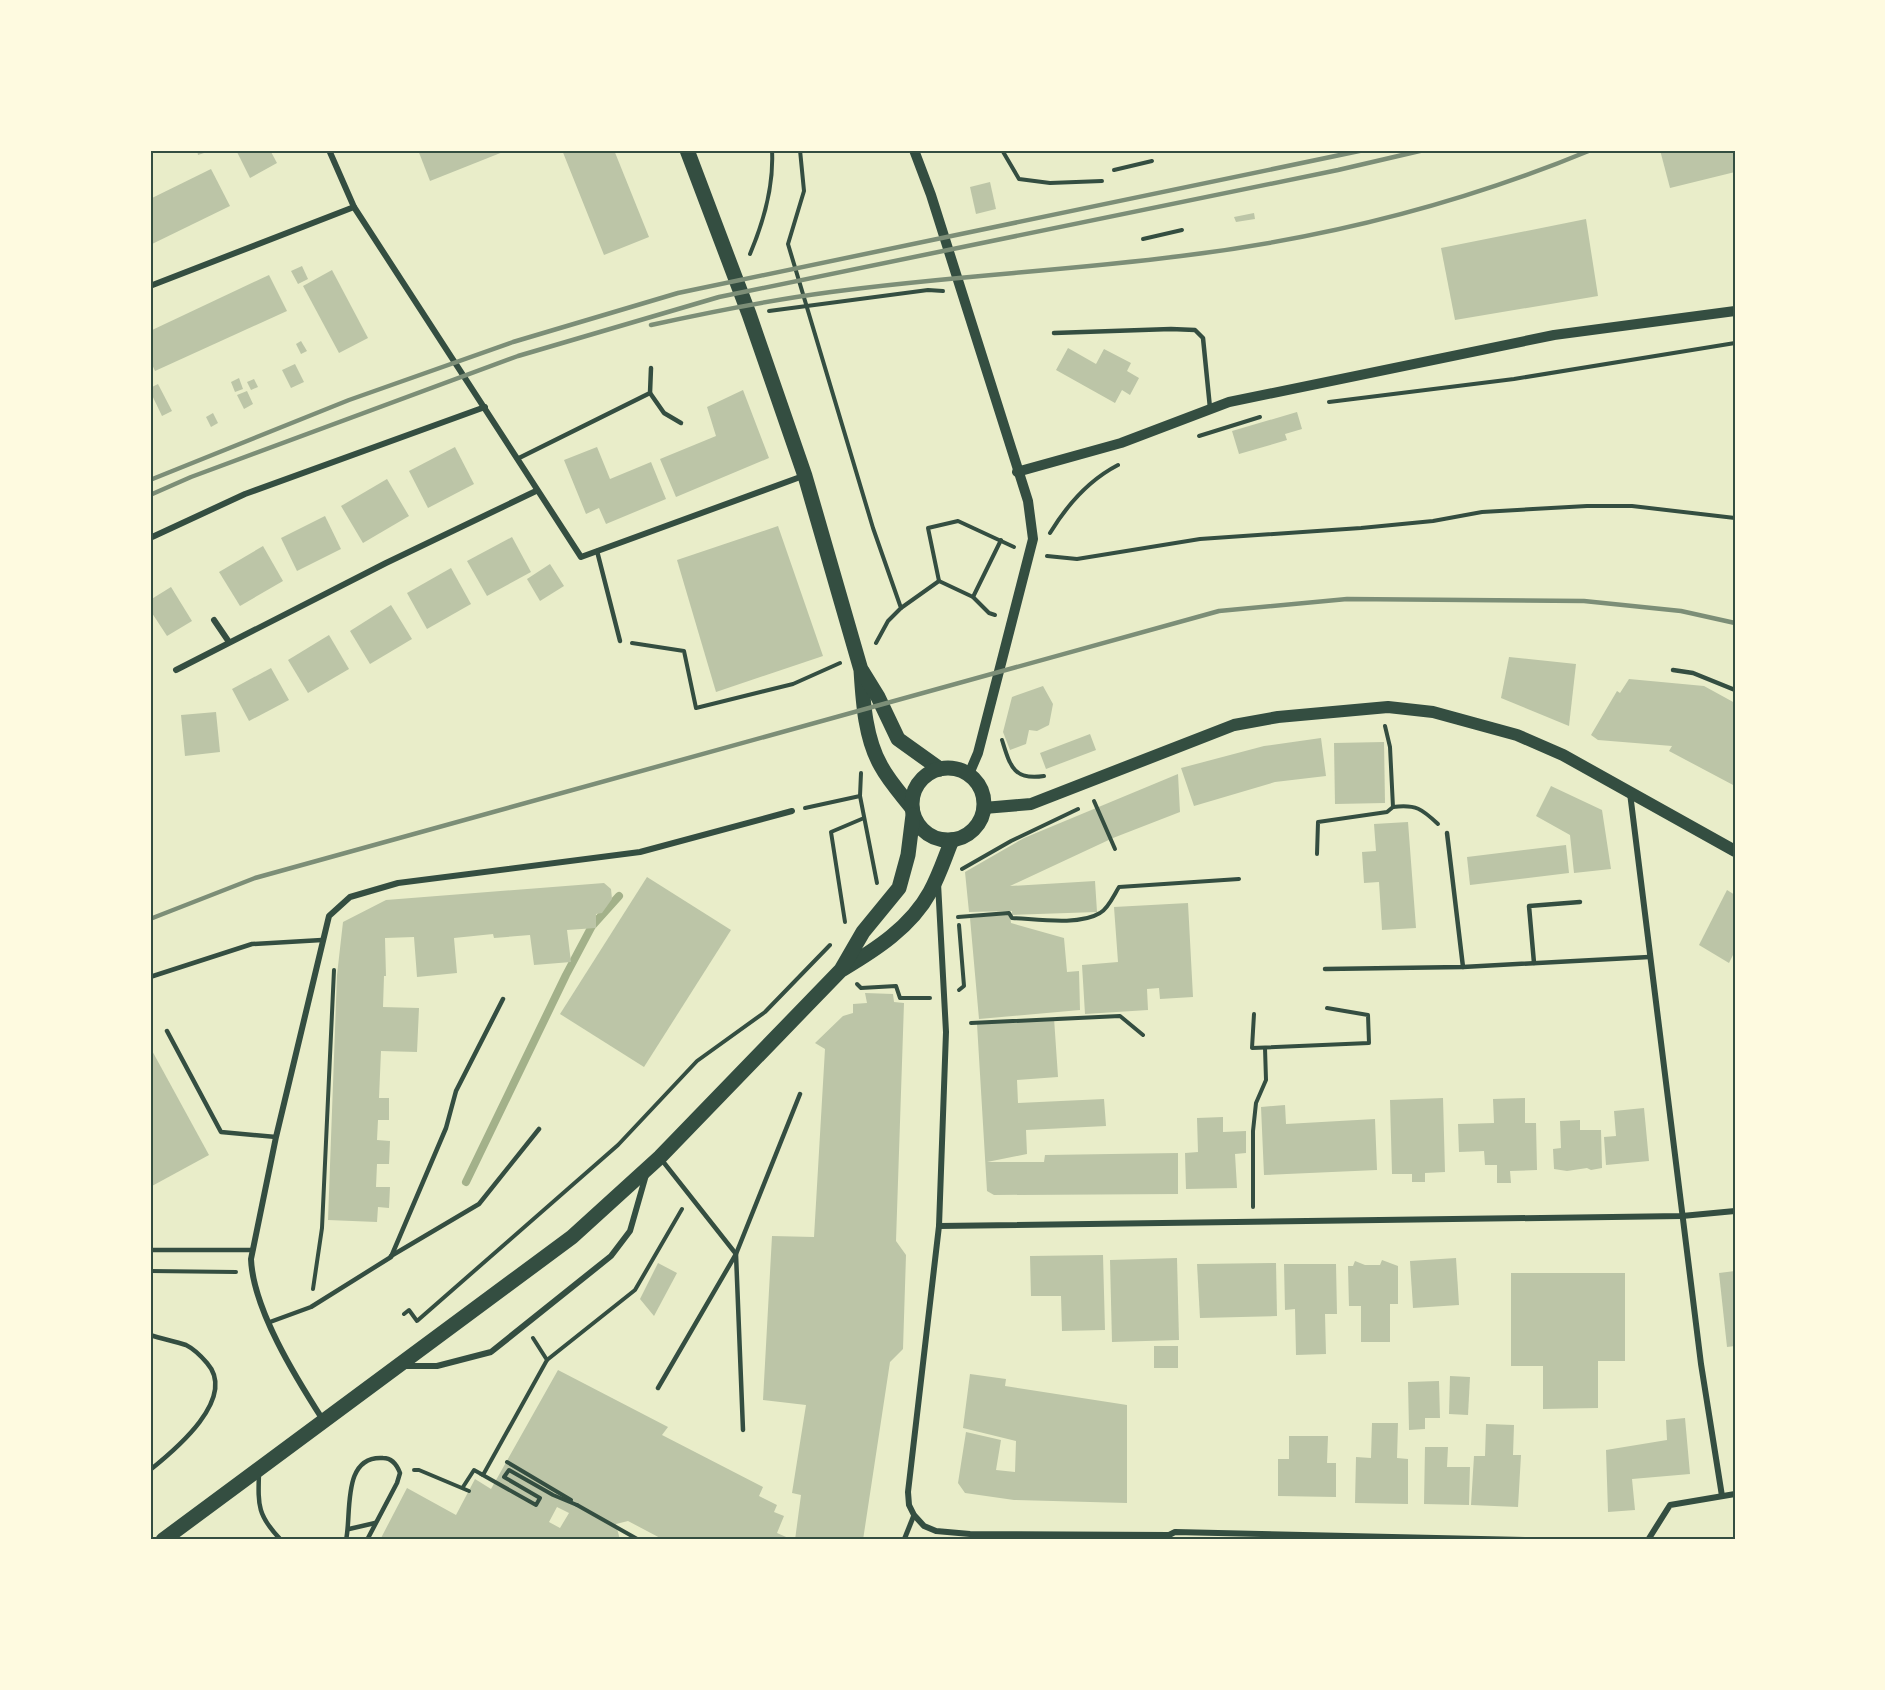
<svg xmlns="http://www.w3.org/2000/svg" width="1885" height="1690" viewBox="0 0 1885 1690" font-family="Roboto,sans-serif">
  <rect width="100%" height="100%" fill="#e9edc9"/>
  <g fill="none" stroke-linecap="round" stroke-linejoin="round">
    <!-- stream -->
    <polyline stroke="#a3b18a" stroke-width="8" points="466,1182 566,975 592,926 619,896"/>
  </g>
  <!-- building -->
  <g fill="#bcc5a7" fill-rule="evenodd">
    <polygon points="197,150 206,150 207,152 198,155"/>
    <polygon points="236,150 270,150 277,163 250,178"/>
    <polygon points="418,150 508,150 430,181"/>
    <polygon points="562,150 614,150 649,237 604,255"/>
    <polygon points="1660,150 1735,150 1735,172 1670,188"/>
    <polygon points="211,169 230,206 150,245 150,199"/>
    <polygon points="990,182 996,209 976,214 970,187"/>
    <polygon points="1254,213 1255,219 1236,222 1234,217"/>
    <polygon points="1586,219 1598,296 1455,320 1441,248"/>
    <polygon points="302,266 308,279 298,284 291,271"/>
    <polygon points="332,270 368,338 339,353 303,286"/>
    <polygon points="269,275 287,311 155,371 150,360 150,331"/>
    <polygon points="301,341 307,351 301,354 296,344"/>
    <polygon points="1068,348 1096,364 1104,349 1131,363 1127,371 1139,378 1130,395 1122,390 1115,403 1056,370"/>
    <polygon points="295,364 304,382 291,388 282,370"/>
    <polygon points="239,378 243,389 235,392 231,382"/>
    <polygon points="254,379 258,387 251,390 247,382"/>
    <polygon points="158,384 172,411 162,416 150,391 150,388"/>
    <polygon points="743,390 769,458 676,497 660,459 716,436 707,407"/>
    <polygon points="247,391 253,404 244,409 237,395"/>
    <polygon points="1297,412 1302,429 1285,434 1287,440 1239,454 1232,431"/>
    <polygon points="213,413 218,423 211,427 206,417"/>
    <polygon points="455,447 474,484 428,508 409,471"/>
    <polygon points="597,447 610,479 651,462 666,499 606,524 599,508 586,514 564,460"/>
    <polygon points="387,479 409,516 363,543 341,506"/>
    <polygon points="325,516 341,549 297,571 281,538"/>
    <polygon points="778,526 823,656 716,692 677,560"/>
    <polygon points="512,537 531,572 487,596 467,561"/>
    <polygon points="263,546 283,581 240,606 219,572"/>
    <polygon points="550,564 564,586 540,601 527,579"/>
    <polygon points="451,568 471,604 427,629 407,593"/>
    <polygon points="171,587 192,621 167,636 150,610 150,600"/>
    <polygon points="391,605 412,639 370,664 350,631"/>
    <polygon points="329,635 349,669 308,693 288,660"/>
    <polygon points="1509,657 1576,664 1569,726 1501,698"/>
    <polygon points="271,668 289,700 249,721 232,689"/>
    <polygon points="1629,679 1704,686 1735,703 1735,786 1669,751 1672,746 1598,740 1591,735 1617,691 1620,693"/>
    <polygon points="1043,686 1053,704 1049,725 1037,731 1029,730 1026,744 1010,750 1003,732 1012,697"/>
    <polygon points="216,712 220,752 185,756 181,715"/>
    <polygon points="1090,734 1096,750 1046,769 1040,753"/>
    <polygon points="1321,738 1326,776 1275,782 1194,806 1181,768 1264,746"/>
    <polygon points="1384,742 1385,803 1335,804 1334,743"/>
    <polygon points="1178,774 1180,812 1113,838 1010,886 1095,881 1097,912 1012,915 1012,911 969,912 965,872 1024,838"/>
    <polygon points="1551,786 1602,810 1611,869 1574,873 1570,835 1536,816"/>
    <polygon points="1408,822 1416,928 1382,930 1379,882 1364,883 1362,852 1376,851 1374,824"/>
    <polygon points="1566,845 1569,873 1470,885 1467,857"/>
    <polygon points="647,877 731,930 644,1067 560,1014"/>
    <polygon points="604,883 611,889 612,899 602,913 596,914 596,928 567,930 571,962 534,965 530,935 494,938 493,934 454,938 457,973 417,977 414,937 385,938 386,976 384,976 383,1007 419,1008 417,1052 381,1051 379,1098 389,1098 389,1120 378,1120 377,1140 390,1141 389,1164 377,1164 376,1187 390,1187 389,1208 378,1207 377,1222 328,1220 337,975 343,922 386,900"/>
    <polygon points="1727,890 1735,895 1735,951 1729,963 1699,945"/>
    <polygon points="1188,903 1193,997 1160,999 1159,988 1147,989 1148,1010 1085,1014 1082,965 1118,962 1114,907"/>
    <polygon points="1010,914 1011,923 1064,938 1067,972 1079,971 1080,1010 979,1019 970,918"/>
    <polygon points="865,993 893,994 894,1002 904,1003 896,1241 906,1255 903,1349 890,1362 863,1540 795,1540 801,1495 792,1493 806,1405 763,1400 772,1236 814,1237 825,1049 815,1043 843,1016 853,1013 853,1004 867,1003"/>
    <polygon points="1054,1018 1058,1077 1017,1080 1018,1103 1104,1099 1106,1126 1026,1130 1027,1154 987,1162 1044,1162 1045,1155 1178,1153 1178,1194 994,1195 987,1191 977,1024"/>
    <polygon points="150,1047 209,1155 152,1186 150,1182"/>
    <polygon points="1443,1098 1445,1172 1425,1173 1425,1182 1412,1182 1412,1174 1392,1174 1390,1100"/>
    <polygon points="1525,1098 1525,1123 1536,1123 1537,1170 1510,1171 1511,1183 1497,1183 1497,1165 1485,1165 1484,1151 1459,1152 1458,1124 1494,1123 1493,1099"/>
    <polygon points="1285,1105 1286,1124 1375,1119 1377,1170 1264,1175 1261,1107"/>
    <polygon points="1644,1108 1649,1161 1606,1165 1604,1137 1616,1136 1614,1111"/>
    <polygon points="1223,1117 1223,1132 1246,1131 1246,1153 1235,1154 1237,1188 1186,1189 1185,1153 1198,1152 1197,1118"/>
    <polygon points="1580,1120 1580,1130 1601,1130 1602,1168 1591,1170 1587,1168 1567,1171 1554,1169 1553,1149 1561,1148 1560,1121"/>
    <polygon points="1103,1255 1105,1330 1062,1331 1061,1296 1031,1296 1030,1256"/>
    <polygon points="1177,1258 1179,1340 1112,1342 1110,1260"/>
    <polygon points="1456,1258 1459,1305 1413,1308 1410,1261"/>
    <polygon points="1382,1260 1398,1266 1398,1304 1390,1304 1390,1342 1361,1342 1361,1306 1349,1306 1348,1266 1353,1266 1355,1261 1365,1265 1380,1265"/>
    <polygon points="658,1263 677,1273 654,1316 640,1299"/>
    <polygon points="1276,1263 1277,1316 1200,1318 1197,1264"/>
    <polygon points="1284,1264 1336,1264 1337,1314 1325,1314 1326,1354 1296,1355 1295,1309 1285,1310"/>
    <polygon points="1735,1271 1735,1346 1727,1347 1719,1273"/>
    <polygon points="1511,1273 1625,1273 1625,1361 1598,1361 1598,1408 1543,1409 1543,1366 1511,1366"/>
    <rect x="1154" y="1346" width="24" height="22"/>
    <path d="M558 1370 668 1427 662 1435 763 1487 759 1496 777 1505 774 1512 784 1516 777 1533 793 1540H664L628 1521 616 1524 620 1540H380L407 1488 456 1515 475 1479 491 1489ZM557 1507 569 1513 560 1528 549 1522Z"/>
    <polygon points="970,1374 1006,1379 1005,1386 1127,1405 1127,1503 1014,1500 965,1493 958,1483 966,1432 1001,1440 996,1470 1015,1472 1016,1441 963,1428"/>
    <polygon points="1450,1376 1470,1377 1468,1415 1449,1414"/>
    <polygon points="1439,1381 1440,1418 1425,1418 1425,1429 1409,1430 1408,1382"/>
    <polygon points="1685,1418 1690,1474 1632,1479 1635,1510 1608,1512 1606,1450 1667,1440 1666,1420"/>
    <polygon points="1372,1423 1398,1423 1397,1458 1408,1459 1408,1504 1355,1503 1356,1457 1371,1458"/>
    <polygon points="1486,1424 1514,1425 1513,1455 1521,1455 1518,1507 1471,1505 1474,1456 1485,1456"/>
    <polygon points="1289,1436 1328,1436 1327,1463 1336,1463 1336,1497 1278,1496 1278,1459 1289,1459"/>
    <polygon points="1425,1447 1448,1447 1447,1467 1470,1467 1469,1505 1424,1504"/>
  </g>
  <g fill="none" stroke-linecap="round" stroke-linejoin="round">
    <!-- path -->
    <g stroke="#344e41" stroke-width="4">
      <polyline points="800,150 804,191 788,244 873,528 901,608 888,621 876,643"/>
      <polyline points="1002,150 1019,179 1050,183 1102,181"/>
      <polyline points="1114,170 1152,161"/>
      <polyline points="1143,239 1182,230"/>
      <path d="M750 254C764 221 774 186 772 150"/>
      <polyline points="769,311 928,290 943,291"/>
      <polyline points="1329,402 1514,379 1735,343"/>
      <polyline points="1199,436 1260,417"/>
      <path d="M1050 533C1067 505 1089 480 1118 465"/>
      <polyline points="1047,556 1077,559 1200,539 1361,528 1433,521 1482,512 1587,506 1632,506 1735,518"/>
      <polyline points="939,581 928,528 958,521 1014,547"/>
      <polyline points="973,597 1001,540"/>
      <polyline points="901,608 939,581 973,597 989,613 995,615"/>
      <polyline points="632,643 684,651 696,708 793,684 840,663"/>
      <path d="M1002 740C1010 765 1013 781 1044 776"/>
      <polyline points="861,773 860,796 877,883"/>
      <polyline points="1094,801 1115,849"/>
      <path d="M1393 807C1416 804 1422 809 1438 824"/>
      <polyline points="805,808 860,796"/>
      <polyline points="1317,854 1318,822 1387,812 1393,807 1390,747 1385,726"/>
      <polyline points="962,869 1011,841 1078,809"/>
      <path d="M958 917 1009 913 1012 918C1036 919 1079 926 1100 913 1108 909 1114 895 1119 887L1239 879"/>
      <polyline points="845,922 831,832 864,818"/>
      <polyline points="857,984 861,988 896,986 900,998 930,998"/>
      <polyline points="959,990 964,986 959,925"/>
      <polyline points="1254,1014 1252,1048 1369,1043 1368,1015 1327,1008"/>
      <polyline points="971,1023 1120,1016 1143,1035"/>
      <polyline points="1253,1207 1253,1131 1256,1103 1266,1080 1265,1048"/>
      <polyline points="150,1271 236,1272"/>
      <polyline points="313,1289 322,1228 334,970"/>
      <polyline points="404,1314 409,1310 417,1321 618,1145 697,1061 765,1012 830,945"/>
      <polyline points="547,1360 635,1290 682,1209"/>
      <polyline points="507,1462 571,1500"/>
      <polyline points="414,1470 419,1470 469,1491"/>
      <polyline points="481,1474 536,1505 540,1498 504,1477 509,1470 553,1495 577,1505"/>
      <polyline points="463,1487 474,1470 483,1475 547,1360 533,1338"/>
      <polyline points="577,1505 639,1540"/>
    </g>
    <!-- service -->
    <g stroke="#344e41" stroke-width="4.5">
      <polyline points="1054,333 1171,329 1195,330 1203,338 1210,408"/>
      <polyline points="650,393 664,413 681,423"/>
      <polyline points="517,459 650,393 651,368"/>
      <polyline points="597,551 620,641"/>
      <polyline points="1673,670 1693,673 1735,690"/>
      <polyline points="1447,833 1463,967"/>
      <polyline points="1534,963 1529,906 1580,902"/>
      <polyline points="1325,969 1463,967 1649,957"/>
      <polyline points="150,977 252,944 322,940"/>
      <polyline points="167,1031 221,1132 276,1137"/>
      <polyline points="661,1159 736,1254 743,1430"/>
      <polyline points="150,1250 253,1250"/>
      <polyline points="391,1256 479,1204 539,1129"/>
      <polyline points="270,1322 311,1307 391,1257 446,1128 456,1091 503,999"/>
      <path d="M150 1335C162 1339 174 1341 186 1345 194 1349 201 1356 207 1363 238 1398 175 1450 150 1470"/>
      <polyline points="658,1388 736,1254 800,1094"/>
      <path d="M259 1472C258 1505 257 1515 281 1540"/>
      <polyline points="349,1529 375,1523"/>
      <path d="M346 1540C352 1515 341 1455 383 1458 392 1458 397 1465 400 1473L397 1483 367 1540"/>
    </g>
    <!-- pedestrian -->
    <polyline stroke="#344e41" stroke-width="5" points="904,1540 914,1515"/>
    <!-- minor -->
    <g stroke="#344e41" stroke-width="6">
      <polyline points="329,150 354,207 581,557 803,476"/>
      <polyline points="150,286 354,207"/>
      <polyline points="150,538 245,494 485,407"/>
      <polyline points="214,620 229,642"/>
      <polyline points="176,670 386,563 536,491"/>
      <polyline points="1630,793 1701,1364 1722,1496"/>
      <polyline points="938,883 946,1032 939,1226 908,1492 909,1505 914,1515 924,1526 936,1531 970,1534 1169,1535 1175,1532 1525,1540"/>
      <polyline points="939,1226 1682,1216 1735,1211"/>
      <polyline points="405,1366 437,1366 491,1352 611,1256 630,1231 646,1175"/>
      <path d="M323 1420C296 1378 253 1309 251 1259L276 1137 329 916 350 897 398 883 640 852 792 811"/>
      <polyline points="1648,1540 1670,1505 1735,1494"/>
    </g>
    <!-- tertiary -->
    <g stroke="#344e41" stroke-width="10">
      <polyline points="914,150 931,195 1028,501 1033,539 978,753 969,774"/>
      <polyline points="1017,472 1121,443 1229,402 1554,335 1735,311"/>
    </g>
    <!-- secondary -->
    <polyline stroke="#344e41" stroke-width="12" points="984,808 1031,804 1234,725 1278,717 1388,707 1433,712 1517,735 1563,755 1735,851"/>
    <!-- primary -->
    <g stroke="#344e41" stroke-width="15">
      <path d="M687 150 749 314 805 476 861 670C863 701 865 738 881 766 889 781 901 794 912 808"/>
      <polyline points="862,671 878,697 898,739 940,769"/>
      <circle cx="948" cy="804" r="36"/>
      <path d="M843 969C875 950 911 927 930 892 939 876 945 857 952 840"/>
      <polyline points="163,1540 572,1237 660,1157 841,970 863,932 899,888 908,855 913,815"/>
    </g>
    <!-- rail -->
    <g stroke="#7c8e77" stroke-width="4.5">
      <path d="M651 325C710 312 771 300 831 292 947 276 1065 271 1181 256 1321 239 1461 204 1591 150"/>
      <polyline points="150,480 349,400 513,342 678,293 1364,150"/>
      <polyline points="150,495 191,477 518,356 719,297 1338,170 1424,150"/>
      <polyline points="150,919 255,878 1219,611 1347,599 1584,601 1681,611 1735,623"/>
    </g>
  </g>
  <!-- border -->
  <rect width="1885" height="1690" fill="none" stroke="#fefae0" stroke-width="303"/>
  <rect x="152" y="152" width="1582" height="1386" fill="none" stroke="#344e41" stroke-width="2"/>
</svg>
